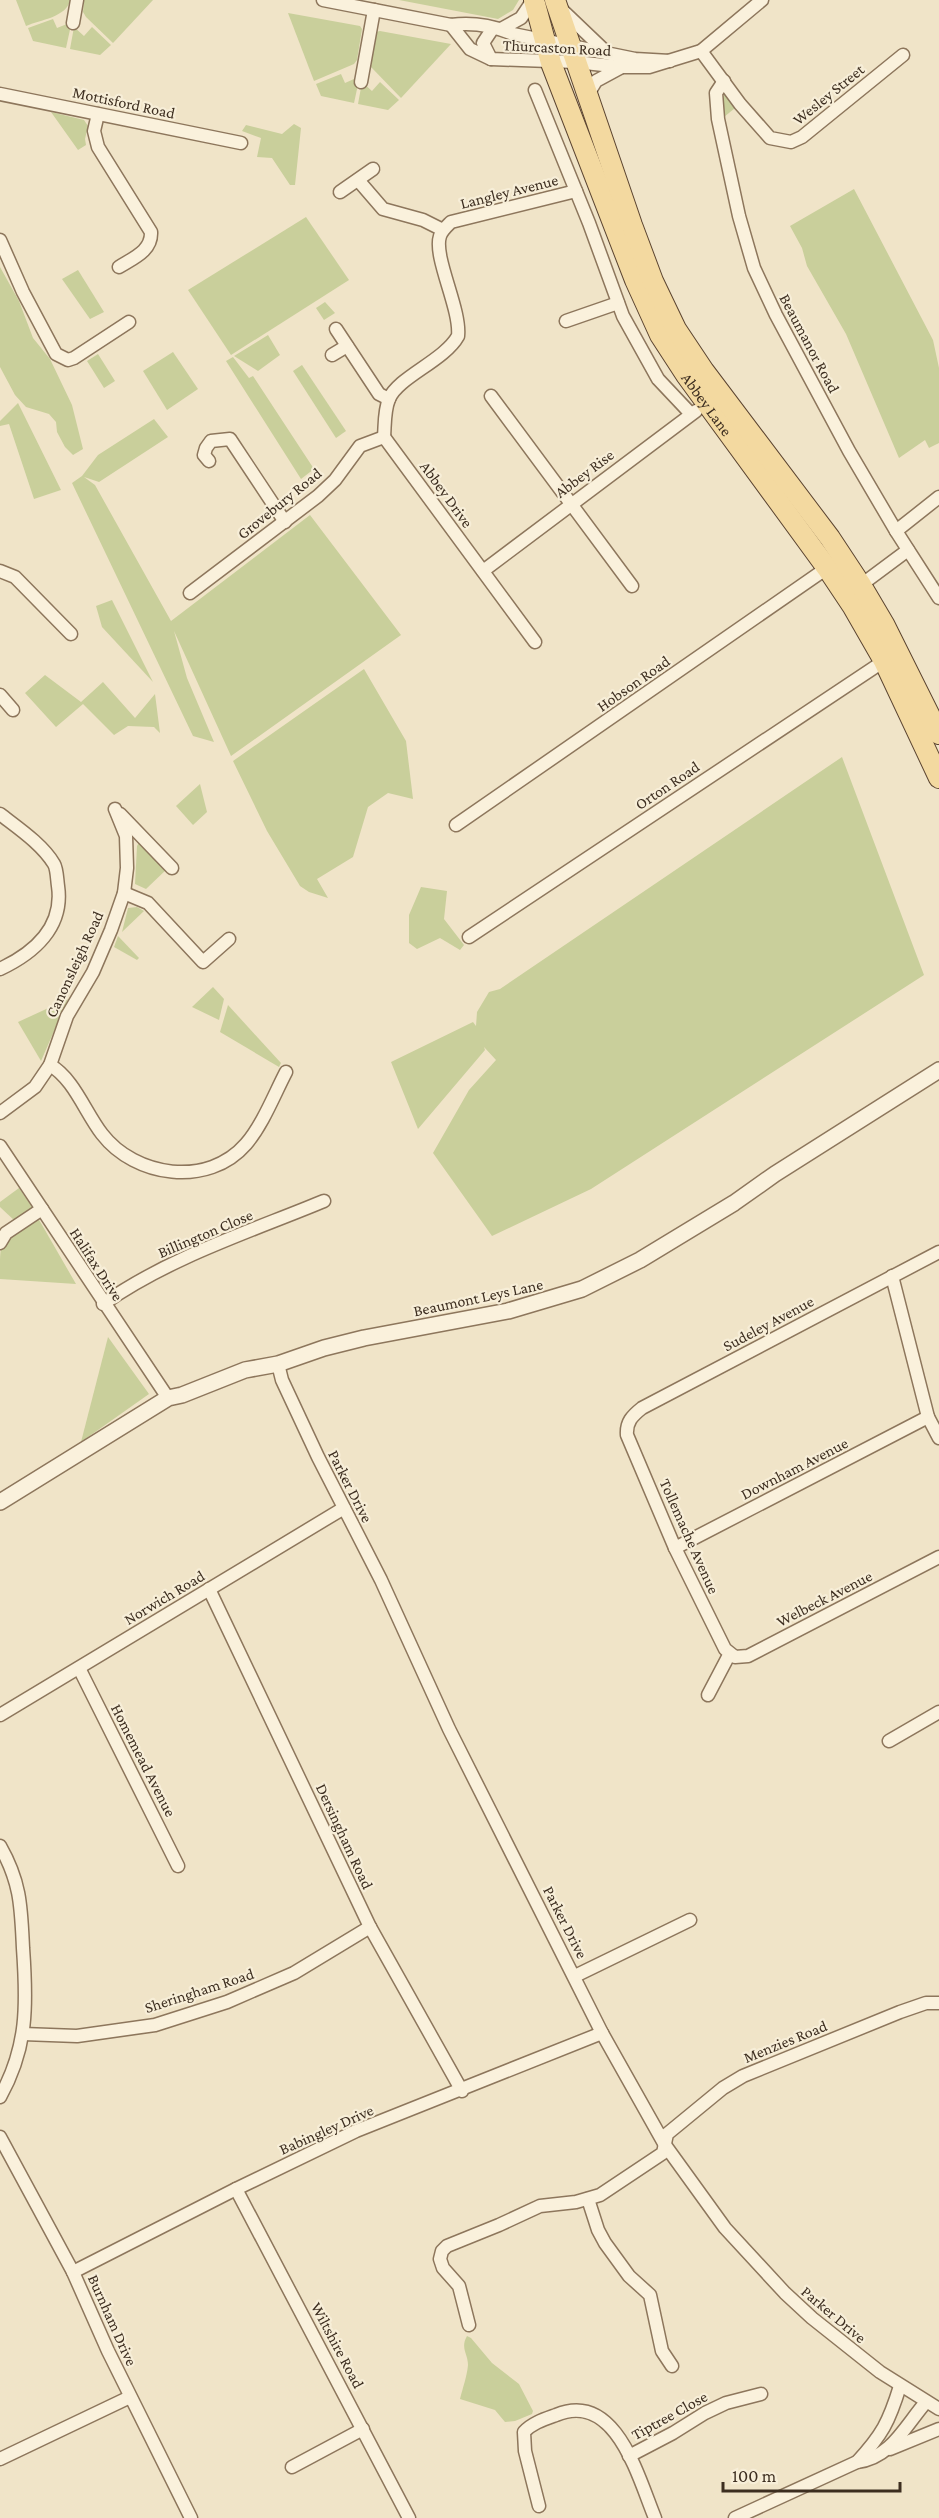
<svg xmlns="http://www.w3.org/2000/svg" width="939" height="2518" viewBox="0 0 939 2518" font-family="'Crimson Pro',serif">
  <rect width="100%" height="100%" fill="#f0e4c8"/>
  <!-- green -->
  <g fill="#c9cf9b">
    <path d="M16 0H70C67 17 40 20 26 26Z"/>
    <polygon points="84,0 153,0 113,43 86,17 83,12"/>
    <polygon points="399,0 519,0 513,10 498,19"/>
    <polygon points="288,13 360,26 362,29 357,60 354,64 314,81"/>
    <polygon points="53,19 57,28 67,24 71,25 66,48 33,41 28,28"/>
    <polygon points="74,27 84,36 92,27 111,45 100,55 70,49"/>
    <polygon points="380,31 451,44 401,98 371,67 376,32"/>
    <polygon points="341,74 345,83 354,79 359,80 354,103 321,96 316,84"/>
    <polygon points="362,82 372,91 380,82 399,100 388,110 358,104"/>
    <polygon points="726,89 740,104 724,117 720,105"/>
    <polygon points="51,112 84,120 88,126 85,139 86,145 78,150"/>
    <polygon points="294,124 301,128 295,185 290,185 272,158 257,157 261,138 242,131 246,125 282,134"/>
    <polygon points="854,189 933,340 939,368 939,443 929,448 925,440 899,458 846,334 807,266 802,248 790,226"/>
    <polygon points="306,217 349,280 231,355 188,290"/>
    <polygon points="0,267 19,301 33,338 50,359 72,405 83,449 73,455 65,447 57,432 56,422 49,414 26,407 15,395 0,367"/>
    <polygon points="78,270 104,312 90,319 62,279"/>
    <polygon points="325,302 335,313 324,320 316,308"/>
    <polygon points="268,335 280,355 258,371 234,356"/>
    <polygon points="173,352 198,389 167,410 143,371"/>
    <polygon points="98,354 115,381 104,388 87,361"/>
    <polygon points="233,357 249,378 253,376 314,469 301,479 226,361"/>
    <polygon points="302,365 346,431 336,438 293,371"/>
    <polygon points="18,403 61,490 34,499 9,424 0,426 0,421"/>
    <polygon points="154,419 168,437 99,482 84,477 95,485 171,621 310,515 401,635 231,756 174,631 187,678 214,742 193,736 72,483 82,476 98,455"/>
    <polygon points="112,600 153,682 102,627 96,606"/>
    <polygon points="364,669 406,741 413,799 388,793 368,807 353,857 317,879 328,898 309,892 300,886 267,831 233,761"/>
    <polygon points="45,675 81,702 103,682 135,718 155,694 160,733 154,727 128,726 114,735 83,704 56,727 25,693"/>
    <polygon points="842,757 924,975 591,1189 492,1236 433,1153 469,1090 496,1060 484,1047 485,1050 418,1129 391,1062 473,1022 476,1026 477,1012 489,992 500,989"/>
    <polygon points="200,784 207,812 193,825 176,806"/>
    <polygon points="141,839 168,868 146,889 135,884 137,846"/>
    <polygon points="421,887 447,891 444,919 464,945 460,950 440,938 417,949 409,943 409,915"/>
    <polygon points="137,907 144,911 122,932 128,908"/>
    <polygon points="118,936 139,958 137,960 114,947"/>
    <polygon points="213,987 224,999 219,1020 192,1007"/>
    <polygon points="68,999 41,1061 18,1022"/>
    <polygon points="228,1005 281,1063 279,1067 220,1032"/>
    <polygon points="19,1188 34,1210 16,1222 0,1207 0,1202"/>
    <path d="M38 1218 76 1284 0 1279C0 1234 0 1237 38 1218Z"/>
    <polygon points="108,1337 149,1394 81,1442"/>
    <path d="M467 2336 471 2338 492 2363 519 2384 533 2411 532 2414 515 2421 505 2422 495 2410 460 2399C463 2387 467 2376 468 2365 468 2354 460 2348 467 2336Z"/>
  </g>
  <g fill="none" stroke-linecap="round" stroke-linejoin="round">
    <defs>
      <g id="minor">
        <path d="M323 0 451 25C472 22 494 26 513 34L635 59 670 61"/>
        <polyline points="561,9 605,51"/>
        <polyline points="73,23 77,0"/>
        <polyline points="451,25 470,49 491,59 576,62 621,67 649,67 701,51 762,0"/>
        <polyline points="501,29 521,18 533,0"/>
        <polyline points="701,51 740,104 770,138 791,142 802,137 903,55"/>
        <polyline points="491,59 483,43 493,28"/>
        <polyline points="724,81 716,93 718,119 739,216 754,268 776,315 849,451 896,531 939,598"/>
        <polyline points="361,82 374,10"/>
        <polyline points="535,90 589,223 623,316 658,379 691,414"/>
        <polyline points="0,94 241,143"/>
        <polyline points="587,96 596,81 620,68"/>
        <path d="M98 114 94 131 98 147 151 232C152 251 133 258 119 267"/>
        <polyline points="358,180 383,209 423,220 443,230"/>
        <polyline points="340,192 373,169"/>
        <polyline points="0,240 23,292 56,354 68,360 74,358 129,322"/>
        <polyline points="566,321 618,303"/>
        <polyline points="336,329 379,394 389,399"/>
        <polyline points="332,355 347,346"/>
        <polyline points="491,396 632,586"/>
        <path d="M384 437C385 425 384 411 389 399 398 377 444 361 458 336 461 309 433 257 440 236 442 230 447 226 451 222L576 191"/>
        <polyline points="384,437 535,642"/>
        <polyline points="209,461 204,455 206,448 211,441 230,439 285,522"/>
        <polyline points="896,531 939,497"/>
        <polyline points="0,571 15,577 71,634"/>
        <polyline points="483,571 696,411"/>
        <polyline points="861,585 908,550"/>
        <polyline points="190,593 318,496 335,480 360,446 384,437"/>
        <polyline points="0,695 13,710"/>
        <path d="M0 814C18 828 42 844 54 864 57 869 57 879 58 886 64 927 34 953 0 969"/>
        <polyline points="120,814 172,868"/>
        <polyline points="456,825 827,568"/>
        <polyline points="124,893 148,903 203,962 229,939"/>
        <polyline points="469,937 884,661"/>
        <path d="M50 1065C74 1079 85 1112 102 1134 135 1177 208 1188 246 1144 263 1124 274 1095 286 1072"/>
        <polyline points="0,1113 35,1087 50,1065 67,1016 93,972 111,930 124,893 127,868 126,836 115,809"/>
        <polyline points="0,1146 168,1398"/>
        <polyline points="0,1243 6,1233 42,1209"/>
        <path d="M939 1252 642 1408C632 1416 626 1422 627 1435L675 1548 725 1649 735 1657 748 1656 939 1557"/>
        <polyline points="892,1276 928,1417 939,1438"/>
        <path d="M103 1304C170 1257 249 1232 324 1201"/>
        <polyline points="278,1364 282,1380 318,1457 381,1580 449,1729 602,2033 665,2145 725,2228 785,2293 812,2318 880,2372 939,2409"/>
        <polyline points="675,1548 928,1417"/>
        <polyline points="209,1589 370,1927 462,2091"/>
        <polyline points="79,1668 178,1866"/>
        <polyline points="708,1695 729,1655"/>
        <polyline points="0,1715 344,1508"/>
        <polyline points="889,1741 939,1712"/>
        <path d="M0 1846C21 1883 21 1907 23 1948 27 2004 28 2047 0 2097"/>
        <polyline points="575,1976 690,1920"/>
        <polyline points="23,2034 77,2036 155,2025 227,2002 294,1973 370,1927"/>
        <polyline points="0,2137 73,2272 108,2351 191,2518"/>
        <polyline points="236,2189 409,2518"/>
        <polyline points="588,2199 598,2230 605,2243 629,2276 650,2295 662,2351 672,2366"/>
        <polyline points="73,2272 236,2189 356,2131 602,2033"/>
        <polyline points="469,2325 459,2286 443,2268 440,2259 442,2251 447,2246 499,2225 540,2206 576,2202 600,2195 663,2153 667,2134 723,2088 743,2076 900,2012 926,2003 939,2003"/>
        <polyline points="890,2449 939,2429"/>
        <polyline points="629,2456 673,2433 705,2413 726,2403 761,2394"/>
        <polyline points="0,2459 130,2397"/>
        <path d="M857 2462C882 2435 889 2422 900 2386"/>
        <polyline points="292,2467 363,2429"/>
        <path d="M539 2506 525 2451 524 2432C532 2423 545 2419 556 2415 616 2390 638 2477 655 2518"/>
        <path d="M735 2518 857 2462C891 2458 905 2426 926 2402"/>
      </g>
      <polyline id="tertiary" points="0,1502 168,1398 182,1395 245,1370 278,1364 324,1348 364,1338 508,1311 582,1289 640,1260 734,1203 775,1174 939,1070"/>
      <g id="primary">
        <path id="s1" d="M534 0 551 63 635 280 660 335 686 375 827 568 853 607 884 661 939 778"/>
        <polyline points="555,0 632,225 653,281 676,329 704,371 830,538 861,585 884,624 939,734"/>
      </g>
    </defs>
    <!-- minor casing -->
    <use href="#minor" stroke="#8d765c" stroke-width="15"/>
    <!-- tertiary casing -->
    <use href="#tertiary" stroke="#8d765c" stroke-width="18"/>
    <!-- primary casing -->
    <use href="#primary" stroke="#5b4430" stroke-width="22"/>
    <!-- minor -->
    <use href="#minor" stroke="#faf1dc" stroke-width="12"/>
    <!-- tertiary -->
    <use href="#tertiary" stroke="#faf1dc" stroke-width="15"/>
    <!-- primary -->
    <use href="#primary" stroke="#f3d9a0" stroke-width="20"/>
  </g>
  <g text-anchor="middle" stroke-width="4.5" stroke-linejoin="round" paint-order="stroke">
    <!-- street labels -->
    <g font-size="16" fill="#3d2e20" stroke="#f7eed8">
      <text transform="translate(557 47) rotate(3)" y="6">Thurcaston Road</text>
      <text transform="translate(828 94) rotate(-39)" y="6">Wesley Street</text>
      <text transform="translate(124 102) rotate(12)" y="6">Mottisford Road</text>
      <text transform="translate(509 191) rotate(-14)" y="6">Langley Avenue</text>
      <text transform="translate(810 343) rotate(62)" y="6">Beaumanor Road</text>
      <text dy="6" stroke="none"><textPath href="#s1" startOffset="442">Abbey Lane</textPath></text>
      <text transform="translate(584 473) rotate(-37)" y="6">Abbey Rise</text>
      <text transform="translate(447 494) rotate(54)" y="6">Abbey Drive</text>
      <text transform="translate(279 503) rotate(-39)" y="6">Grovebury Road</text>
      <text transform="translate(633 683) rotate(-35)" y="6">Hobson Road</text>
      <text transform="translate(667 785) rotate(-34)" y="6">Orton Road</text>
      <text transform="translate(74 964) rotate(-65)" y="6">Canonsleigh Road</text>
      <text transform="translate(205 1233) rotate(-23)" y="6">Billington Close</text>
      <text transform="translate(97 1264) rotate(57)" y="6">Halifax Drive</text>
      <text transform="translate(478 1297) rotate(-12)" y="6">Beaumont Leys Lane</text>
      <text transform="translate(768 1323) rotate(-28)" y="6">Sudeley Avenue</text>
      <text transform="translate(794 1468) rotate(-27)" y="6">Downham Avenue</text>
      <text transform="translate(351 1486) rotate(63)" y="6">Parker Drive</text>
      <text transform="translate(690 1536) rotate(66)" y="6">Tollemache Avenue</text>
      <text transform="translate(164 1597) rotate(-31)" y="6">Norwich Road</text>
      <text transform="translate(824 1598) rotate(-27)" y="6">Welbeck Avenue</text>
      <text transform="translate(144 1760) rotate(63)" y="6">Homemead Avenue</text>
      <text transform="translate(345 1836) rotate(65)" y="6">Dersingham Road</text>
      <text transform="translate(566 1922) rotate(63)" y="6">Parker Drive</text>
      <text transform="translate(199 1990) rotate(-18)" y="6">Sheringham Road</text>
      <text transform="translate(785 2041) rotate(-22)" y="6">Menzies Road</text>
      <text transform="translate(326 2129) rotate(-24)" y="6">Babingley Drive</text>
      <text transform="translate(834 2314) rotate(40)" y="6">Parker Drive</text>
      <text transform="translate(113 2320) rotate(66)" y="6">Burnham Drive</text>
      <text transform="translate(338 2345) rotate(62)" y="6">Wiltshire Road</text>
      <text transform="translate(669 2415) rotate(-29)" y="6">Tiptree Close</text>
    </g>
  </g>
  <!-- scale -->
  <path d="M723 2482v9h177v-9" fill="none" stroke="#3d2e20" stroke-width="3"/>
  <text x="732" y="2482" font-size="18" fill="#3d2e20" stroke="#f7eed8" stroke-width="4.5" paint-order="stroke">100 m</text>
</svg>
